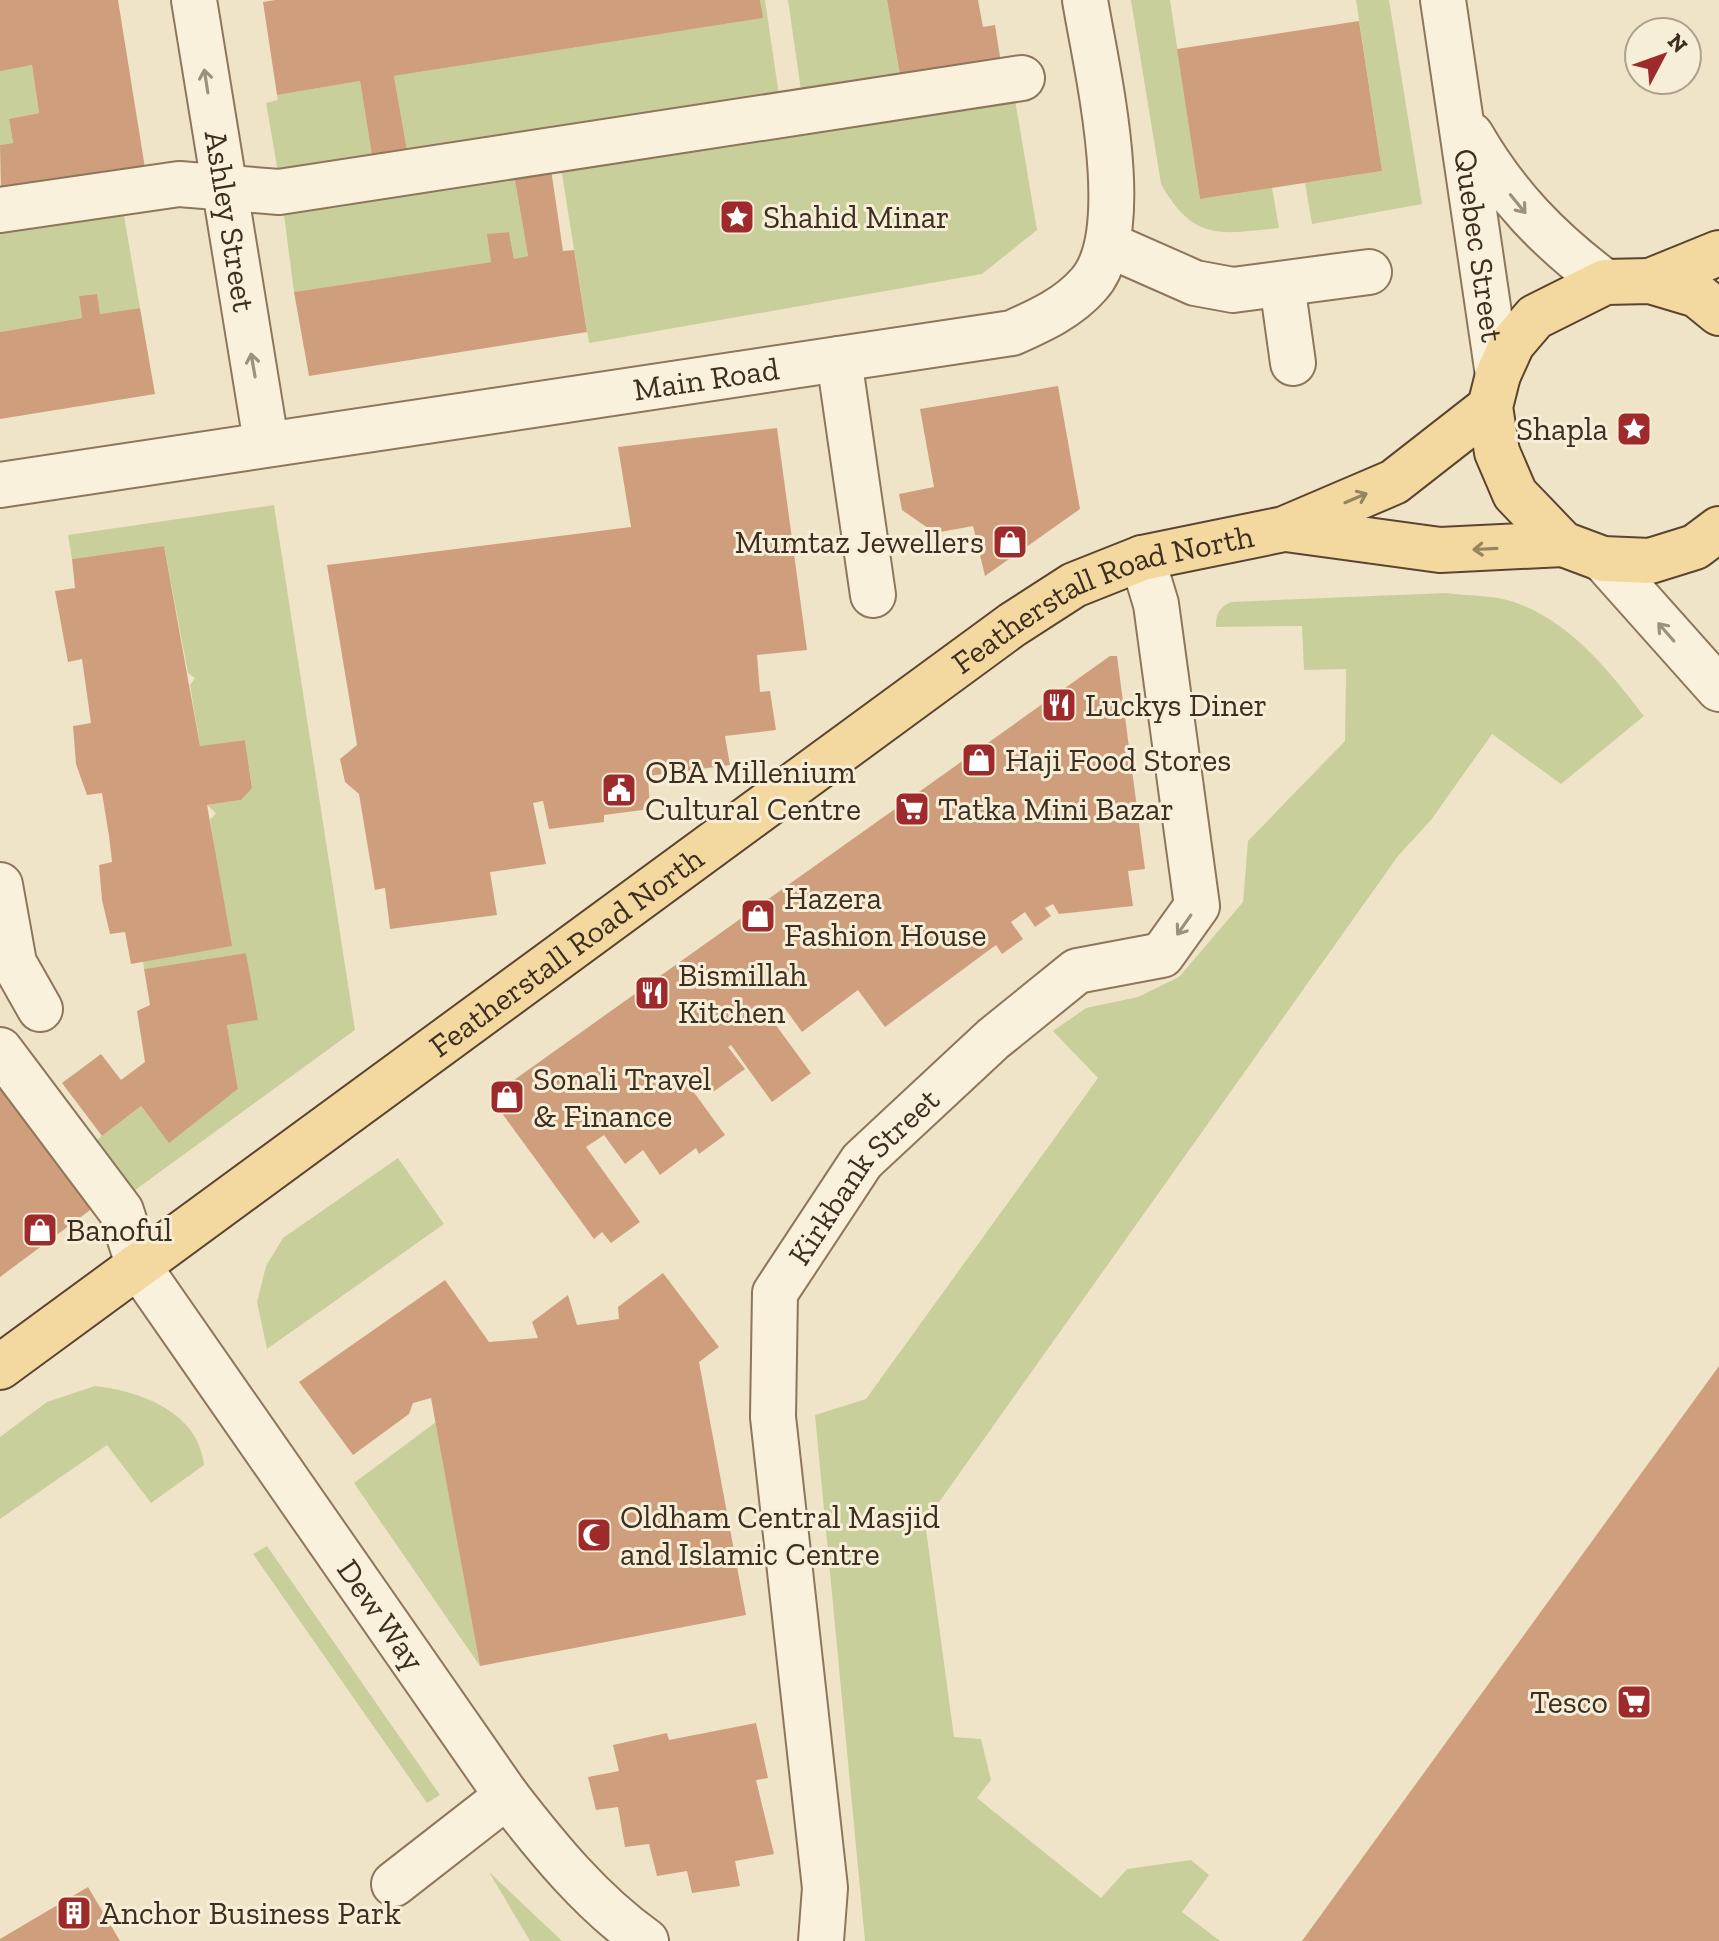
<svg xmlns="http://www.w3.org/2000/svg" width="1719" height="1941" viewBox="0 0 1719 1941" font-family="'Zilla Slab',serif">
  <rect width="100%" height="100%" fill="#f0e4c8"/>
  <!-- green -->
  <g fill="#c9cf9b">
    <polygon points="760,0 765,0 780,102 408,156 394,76 762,18"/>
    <polygon points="788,0 887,0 901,81 802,97"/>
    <path d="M1131 0H1170L1200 199 1272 188 1279 228C1220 234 1194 242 1161 184Z"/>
    <polygon points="1356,0 1389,0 1422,204 1312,224 1305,183 1382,171"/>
    <polygon points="32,65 39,113 9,119 13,143 0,145 0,69"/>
    <polygon points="360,81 373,162 279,178 266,103 278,100 277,95"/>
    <polygon points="1014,94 1037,230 982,274 589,343 561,168"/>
    <polygon points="514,175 528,256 514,259 509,232 488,234 491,262 294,292 284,215 291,207"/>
    <polygon points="123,210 140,308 100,314 96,294 79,296 82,318 0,332 0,228"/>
    <polygon points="274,505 355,1030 131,1193 94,1142 141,1106 169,1142 238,1089 227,1025 257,1020 246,953 144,969 143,961 220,883 210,820 216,813 207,805 241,800 252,787 245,740 200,746 190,685 195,678 188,673 164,546 72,559 68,535"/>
    <path d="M1446 593C1467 596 1494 595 1514 602 1570 621 1610 672 1644 716L1561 784 1492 734 1431 820 1398 856 925 1522 954 1737 981 1739 991 1780 977 1798 1101 1898 1127 1869 1191 1860 1209 1875 1182 1912 1220 1941H865L815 1415 866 1399 1098 1078 1053 1031 1086 1008 1138 997 1179 977 1243 902 1248 841 1345 741 1346 669 1304 670 1302 626 1216 627C1216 613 1219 608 1231 602Z"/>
    <polygon points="398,1158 444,1224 267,1349 257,1302 266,1266 283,1238"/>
    <path d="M95 1386C140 1391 199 1412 204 1465L151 1503 107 1445 0 1519V1437L47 1402Z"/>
    <polygon points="436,1422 480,1666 354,1483"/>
    <polygon points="267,1546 440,1795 427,1803 253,1554"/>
    <polygon points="489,1872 562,1941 530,1941"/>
  </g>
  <!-- building -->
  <g fill="#cf9f7d">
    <polygon points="0,0 118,0 145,168 1,192 0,145 13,143 9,119 39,113 32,65 0,71"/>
    <polygon points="275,0 760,0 763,18 394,76 408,156 373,162 360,81 277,95 263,2"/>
    <polygon points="887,0 978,0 983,27 995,25 1001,63 901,81"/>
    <polygon points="1359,21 1382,171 1200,199 1177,49"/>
    <polygon points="551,169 563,251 574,250 587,332 309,376 294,292 491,262 487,234 509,232 514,259 528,256 514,175"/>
    <polygon points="97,294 100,314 140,308 155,394 0,419 0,332 82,318 79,296"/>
    <polygon points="1058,386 1080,509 985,576 973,526 935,533 902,510 899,494 934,487 920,409"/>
    <polygon points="777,428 807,650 757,655 760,692 770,691 776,730 725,736 730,765 648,776 650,809 604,815 604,822 549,829 543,801 533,803 546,864 490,872 497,915 390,929 385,888 375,890 359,794 345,782 340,759 357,745 327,565 631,527 618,447"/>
    <polygon points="164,546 200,746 245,740 252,788 241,800 207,805 232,946 131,964 125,932 110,934 102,900 99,865 112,862 109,836 102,793 87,795 76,764 73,726 91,723 82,659 68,662 55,591 75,588 72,559"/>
    <polygon points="1110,656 1117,656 1145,869 1128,871 1133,906 1059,914 1053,904 1045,908 1051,916 1035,927 1025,912 1011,922 1023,939 1002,954 996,945 885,1027 858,990 802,1032 784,1007 770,1017 811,1073 772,1102 731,1045 728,1047 745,1069 713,1092 697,1071 685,1080 725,1135 699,1154 696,1148 660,1175 643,1150 625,1164 604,1135 586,1147 640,1222 611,1243 602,1232 594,1239 490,1097"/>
    <polygon points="246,953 258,1020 227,1025 238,1089 169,1143 141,1106 102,1136 62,1083 101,1054 121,1080 145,1062 137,1011 150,1005 144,969"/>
    <polygon points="0,1069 101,1202 0,1277"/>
    <polygon points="663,1273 719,1347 699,1362 746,1615 480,1666 431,1398 413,1403 409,1414 353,1455 299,1382 445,1280 489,1342 538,1338 532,1322 568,1295 577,1325 619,1319 618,1307"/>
    <polygon points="1719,1366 1719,1941 1302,1941"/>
    <polygon points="756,1723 768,1778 756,1780 774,1854 735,1861 740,1886 692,1893 687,1871 657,1876 649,1844 625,1847 618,1807 596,1810 588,1777 619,1771 613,1745 667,1733 669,1740"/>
    <polygon points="88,1887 120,1941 0,1941 0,1939"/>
  </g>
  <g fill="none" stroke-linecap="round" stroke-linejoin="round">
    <defs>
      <g id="minor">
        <path id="s1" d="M194 0 266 442"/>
        <path id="s2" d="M1443 0 1498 375"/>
        <path d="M1471 135C1506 196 1549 240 1605 282"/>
        <polyline points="0,210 179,184 279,192 1022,78"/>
        <polyline points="1109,245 1195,283 1233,290 1369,272"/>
        <polyline points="1282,284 1293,363"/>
        <polyline points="839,359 873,595"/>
        <path id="s3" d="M0 485 1012 333C1041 320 1068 308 1089 284 1136 231 1096 67 1085 0"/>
        <polyline points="1603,559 1719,689"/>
        <polyline points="0,885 14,963 40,1009"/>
        <path id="s4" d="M0 1050 121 1211 139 1267 507 1796C548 1849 591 1902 646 1941"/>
        <polyline points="394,1884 507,1796"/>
        <path id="s5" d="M821 1941 825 1888 773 1417 775 1293 862 1161 993 1039 1077 971 1162 955 1197 906 1156 604 1142 558"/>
      </g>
      <g id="major">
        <polyline points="1650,281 1719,253"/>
        <polyline points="1719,313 1697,295 1650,281 1605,282 1535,317 1512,344 1498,375 1490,407 1497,452 1515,494 1563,544 1603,559 1650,561 1695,547 1719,529"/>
        <polyline points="1286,529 1440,550 1563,544"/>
        <path id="s6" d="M0 1367 1012 625 1074 585 1142 558 1284 529 1394 482 1490 407"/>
      </g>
    </defs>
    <!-- minor casing -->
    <use href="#minor" stroke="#8d765c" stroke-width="48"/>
    <!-- major casing -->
    <use href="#major" stroke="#5b4430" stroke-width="48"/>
    <!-- minor -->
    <use href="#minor" stroke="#faf1dc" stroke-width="44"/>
    <!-- major -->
    <use href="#major" stroke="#f3d9a0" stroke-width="44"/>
  </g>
  <!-- one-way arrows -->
  <defs><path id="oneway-shaft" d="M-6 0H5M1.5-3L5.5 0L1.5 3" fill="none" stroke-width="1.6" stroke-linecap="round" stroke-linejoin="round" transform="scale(2)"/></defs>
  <g stroke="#9c907e">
    <use href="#oneway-shaft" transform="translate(206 81) rotate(-99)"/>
    <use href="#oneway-shaft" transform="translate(1518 204) rotate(51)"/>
    <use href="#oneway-shaft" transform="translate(253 365) rotate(-100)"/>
    <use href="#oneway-shaft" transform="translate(1666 632) rotate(-131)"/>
    <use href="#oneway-shaft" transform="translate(1184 925) rotate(125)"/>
  </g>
  <g stroke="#988460">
    <use href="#oneway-shaft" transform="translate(1356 498) rotate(-23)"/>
    <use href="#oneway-shaft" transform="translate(1485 549) rotate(177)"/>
  </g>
  <!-- icons -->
  <defs>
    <symbol id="sight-square" viewBox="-11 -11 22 22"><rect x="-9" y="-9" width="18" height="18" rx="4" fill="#9e2a2b" stroke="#f7eed8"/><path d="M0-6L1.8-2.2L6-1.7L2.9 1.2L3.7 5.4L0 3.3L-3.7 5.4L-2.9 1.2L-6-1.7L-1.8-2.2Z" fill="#fff"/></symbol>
    <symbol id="shop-square" viewBox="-11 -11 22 22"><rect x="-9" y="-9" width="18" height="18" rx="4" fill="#9e2a2b" stroke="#f7eed8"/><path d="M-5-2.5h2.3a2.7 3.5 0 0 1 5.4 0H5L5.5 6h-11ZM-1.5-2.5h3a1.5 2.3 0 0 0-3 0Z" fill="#fff"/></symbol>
    <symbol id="restaurant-square" viewBox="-11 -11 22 22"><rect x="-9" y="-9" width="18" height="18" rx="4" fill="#9e2a2b" stroke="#f7eed8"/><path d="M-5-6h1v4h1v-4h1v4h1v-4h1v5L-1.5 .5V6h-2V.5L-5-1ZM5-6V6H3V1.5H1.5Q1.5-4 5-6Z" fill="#fff"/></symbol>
    <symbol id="civic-square" viewBox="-11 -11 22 22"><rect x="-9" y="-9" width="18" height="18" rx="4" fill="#9e2a2b" stroke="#f7eed8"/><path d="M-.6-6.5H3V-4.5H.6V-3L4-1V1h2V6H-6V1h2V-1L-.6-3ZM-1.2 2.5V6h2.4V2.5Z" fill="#fff"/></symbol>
    <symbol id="supermarket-square" viewBox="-11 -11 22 22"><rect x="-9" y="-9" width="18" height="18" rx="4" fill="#9e2a2b" stroke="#f7eed8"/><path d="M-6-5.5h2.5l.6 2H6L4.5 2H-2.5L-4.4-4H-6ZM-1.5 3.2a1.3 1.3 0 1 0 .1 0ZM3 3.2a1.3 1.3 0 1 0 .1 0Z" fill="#fff"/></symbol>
    <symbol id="mosque-square" viewBox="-11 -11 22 22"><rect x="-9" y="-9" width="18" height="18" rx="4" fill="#9e2a2b" stroke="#f7eed8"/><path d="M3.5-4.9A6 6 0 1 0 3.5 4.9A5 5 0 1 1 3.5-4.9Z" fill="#fff"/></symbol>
    <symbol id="building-square" viewBox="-11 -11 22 22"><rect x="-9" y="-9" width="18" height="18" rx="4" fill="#9e2a2b" stroke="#f7eed8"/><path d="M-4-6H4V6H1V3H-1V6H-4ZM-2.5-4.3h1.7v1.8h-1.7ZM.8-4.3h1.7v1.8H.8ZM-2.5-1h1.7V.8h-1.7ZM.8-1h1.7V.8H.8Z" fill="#fff"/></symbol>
  </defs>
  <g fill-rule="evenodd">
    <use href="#sight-square" x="717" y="197" width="40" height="40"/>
    <use href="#sight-square" x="1614" y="409" width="40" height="40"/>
    <use href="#shop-square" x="990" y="522" width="40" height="40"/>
    <use href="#restaurant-square" x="1039" y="685" width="40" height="40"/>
    <use href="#shop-square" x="959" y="740" width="40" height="40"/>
    <use href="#civic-square" x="599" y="770" width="40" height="40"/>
    <use href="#supermarket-square" x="892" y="789" width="40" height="40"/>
    <use href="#shop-square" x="738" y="896" width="40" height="40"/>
    <use href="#restaurant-square" x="632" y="973" width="40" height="40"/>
    <use href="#shop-square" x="487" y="1077" width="40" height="40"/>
    <use href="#shop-square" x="20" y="1210" width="40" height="40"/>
    <use href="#mosque-square" x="574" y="1515" width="40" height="40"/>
    <use href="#supermarket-square" x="1614" y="1682" width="40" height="40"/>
    <use href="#building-square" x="54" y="1893" width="40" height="40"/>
  </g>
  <g text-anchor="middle" stroke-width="6" stroke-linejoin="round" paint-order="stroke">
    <!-- poi labels -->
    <g font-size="32" fill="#3d2e20" stroke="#f7eed8" text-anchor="start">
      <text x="763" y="228">Shahid Minar</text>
      <text x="1608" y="440" text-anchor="end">Shapla</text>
      <text x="984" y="553" text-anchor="end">Mumtaz Jewellers</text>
      <text x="1085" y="716">Luckys Diner</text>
      <text x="1005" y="771">Haji Food Stores</text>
      <text x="645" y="783">OBA Millenium<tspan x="645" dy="37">Cultural Centre</tspan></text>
      <text x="938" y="820">Tatka Mini Bazar</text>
      <text x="784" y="909">Hazera<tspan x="784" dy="37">Fashion House</tspan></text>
      <text x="678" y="986">Bismillah<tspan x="678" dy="37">Kitchen</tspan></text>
      <text x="533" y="1090">Sonali Travel<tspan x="533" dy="37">&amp; Finance</tspan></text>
      <text x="66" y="1241">Banoful</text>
      <text x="620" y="1528">Oldham Central Masjid<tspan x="620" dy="37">and Islamic Centre</tspan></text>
      <text x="1608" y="1713" text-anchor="end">Tesco</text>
      <text x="100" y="1924">Anchor Business Park</text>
    </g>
    <!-- street labels -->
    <g font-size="32" fill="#3d2e20" stroke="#f7eed8">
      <text dy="11" stroke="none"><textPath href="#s1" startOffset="224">Ashley Street</textPath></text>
      <text dy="11" stroke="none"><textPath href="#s2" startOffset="248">Quebec Street</textPath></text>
      <text dy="11" stroke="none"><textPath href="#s3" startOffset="714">Main Road</textPath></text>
      <text dy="11" stroke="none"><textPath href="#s6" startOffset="1350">Featherstall Road North</textPath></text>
      <text dy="11" stroke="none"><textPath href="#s6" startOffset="702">Featherstall Road North</textPath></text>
      <text dy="11" stroke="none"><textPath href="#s5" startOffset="798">Kirkbank Street</textPath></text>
      <text dy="11" stroke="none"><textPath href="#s4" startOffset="684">Dew Way</textPath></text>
    </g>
  </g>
  <!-- north arrow -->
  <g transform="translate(1663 56) rotate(49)"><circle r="38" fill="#f7eed8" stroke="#ada18e" stroke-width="2"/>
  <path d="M0-6L14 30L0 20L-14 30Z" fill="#9e2a2b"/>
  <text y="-12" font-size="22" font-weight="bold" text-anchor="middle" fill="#3d2e20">N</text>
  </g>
</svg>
